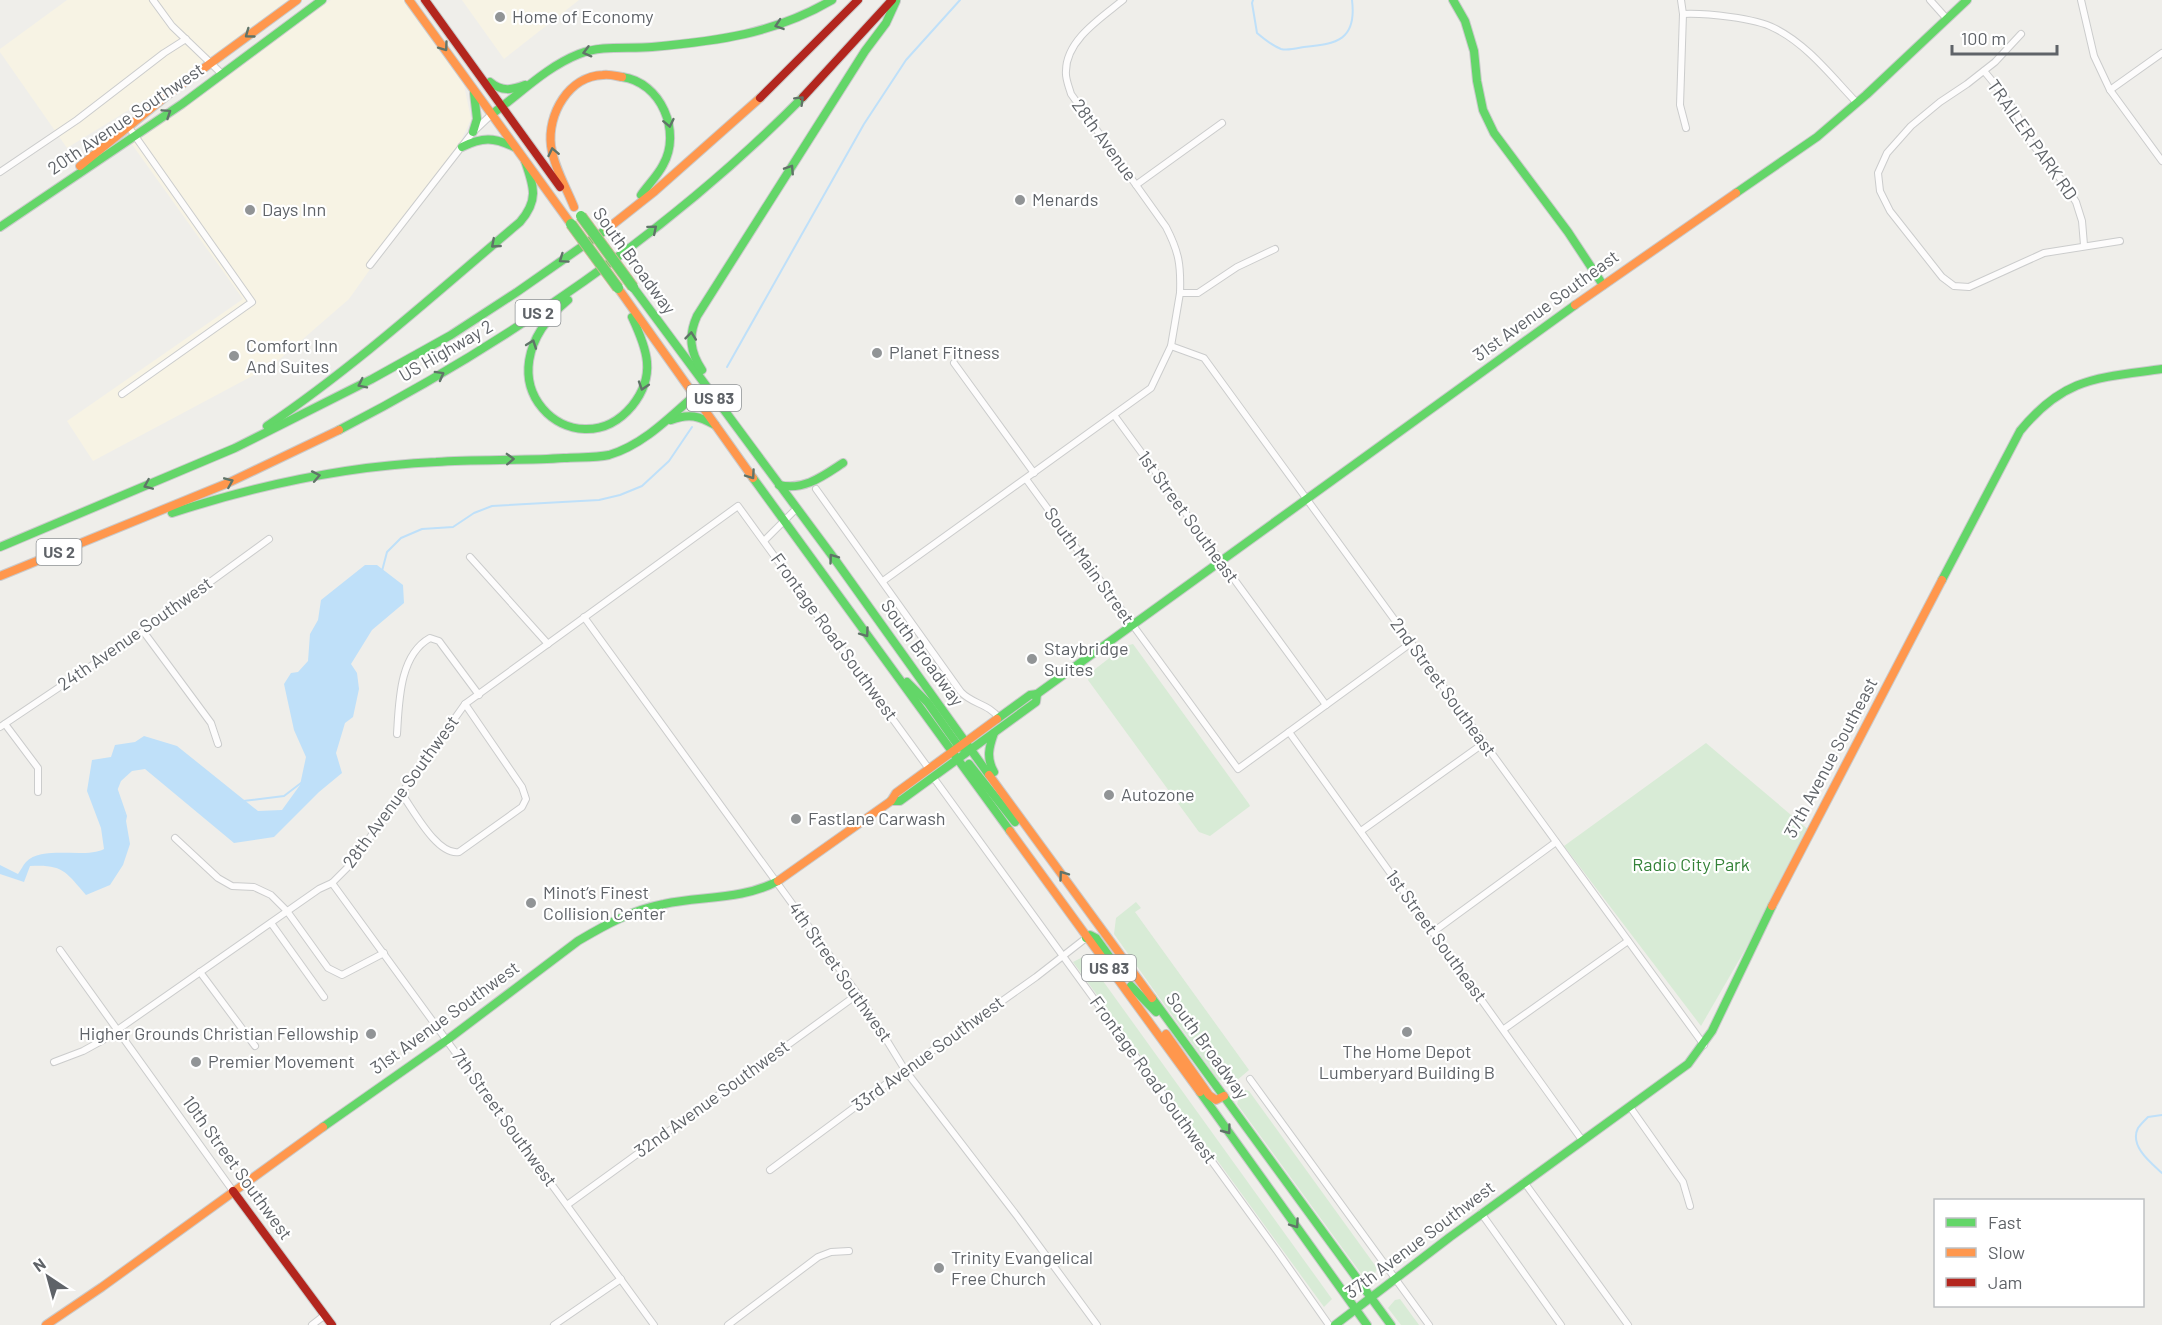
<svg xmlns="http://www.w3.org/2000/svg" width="2162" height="1325" viewBox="0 0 2162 1325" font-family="Barlow,sans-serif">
  <rect width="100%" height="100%" fill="#efeeea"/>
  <!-- commercial -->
  <g fill="#f7f3e4">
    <polygon points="67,0 288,0 195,69 67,148 0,52 0,49"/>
    <polygon points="331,0 404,0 464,85 471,119 461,141 349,299 273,365 93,461 67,421 243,299 131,143"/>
    <polygon points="462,0 579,0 504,59"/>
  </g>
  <!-- green -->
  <g fill="#d8ebd6">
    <polygon points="1133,644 1249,804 1250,806 1210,836 1199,832 1088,680 1090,673 1125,646"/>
    <polygon points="1706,743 1810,831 1787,877 1701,1026 1564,846"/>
    <polygon points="1136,902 1141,908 1135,912 1249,1070 1236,1081 1218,1080 1114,934 1116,918"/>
    <polygon points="1085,956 1332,1299 1324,1307 1073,962"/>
    <polygon points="1242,1089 1249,1091 1377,1268 1374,1276 1365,1279 1237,1104"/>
    <polygon points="1400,1299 1419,1325 1401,1325 1388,1308 1395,1300"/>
  </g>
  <!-- water -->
  <path fill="#bfe0f9" d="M365 565H377L403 585 404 603 372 630 351 664 357 673 359 689 353 717 345 723 336 753 342 773 319 792 274 837 234 843 145 769 132 771 121 781 117 791 125 815 130 844 123 865 110 885 86 895C66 872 63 864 30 866L24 882 0 874V865L18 874C21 870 23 865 26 862 42 845 86 859 104 849L101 828 87 791 92 760 111 757 115 745 135 742 144 736 177 746 258 811 282 810 300 785 306 757 294 730 284 684 291 673 298 672 308 661 310 634 318 620 321 600Z"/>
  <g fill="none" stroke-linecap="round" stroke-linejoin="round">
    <!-- stream -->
    <g stroke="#bfe0f9" stroke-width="2">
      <path d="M1253 0 1252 3 1257 33C1264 39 1273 46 1281 49 1288 51 1298 48 1304 47 1337 44 1357 40 1352 0"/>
      <polyline points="727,367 864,124 906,60 960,0"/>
      <polyline points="382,571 387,552 401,538 422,529 453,527 474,513 492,506 599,500 620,495 642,486 669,461 692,427"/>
      <polyline points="117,790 126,816 125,821"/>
      <polyline points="243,801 284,796 301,783"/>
      <path d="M2162 1115 2148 1117C2145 1120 2141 1124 2138 1128 2129 1146 2151 1163 2162 1173"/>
    </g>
    <defs>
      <g id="street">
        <polyline points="153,0 172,26 222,74"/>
        <path d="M1123 0C1101 18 1066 40 1066 71 1065 78 1069 87 1071 94L1166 227C1179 252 1181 265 1180 293"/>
        <polyline points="1681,0 1683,14 1680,105 1686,128"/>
        <polyline points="1930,0 1947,19"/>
        <polyline points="2081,0 2094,56 2110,90 2162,161"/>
        <path d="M1683 14C1706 13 1755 18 1774 28 1807 44 1832 77 1857 103"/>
        <polyline points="2021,34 1995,62 1967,84 1940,102 1911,126 1887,153 1878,173 1880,191 1890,211 1942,277 1954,286 1969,287 2044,253 2120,241"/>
        <polyline points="1984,71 2003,94 2017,115 2029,140 2063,182 2076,202 2082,221 2084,245"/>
        <polyline points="2110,90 2162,53"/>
        <polyline points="0,172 77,120 164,53 186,39"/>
        <polyline points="1136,185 1222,123"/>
        <polyline points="370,265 473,132 492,114"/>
        <polyline points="1171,346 1204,358 1704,1045"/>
        <polyline points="954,363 1034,473"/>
        <polyline points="122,394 252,302 128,126"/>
        <polyline points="1114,415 1326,705"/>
        <polyline points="1026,479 1238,769 1411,643"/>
        <path d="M816 489 961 692C972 704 989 704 999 718"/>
        <polyline points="764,541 797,508"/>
        <polyline points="470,557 548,644"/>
        <polyline points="883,581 1151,388 1171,346 1180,293 1198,293 1237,267 1275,249"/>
        <polyline points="584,617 862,1000 905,1070 1017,1216 1097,1325"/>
        <polyline points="143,631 211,723 218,744"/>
        <polyline points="5,724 38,768 38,792"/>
        <polyline points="0,727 143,631 269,539"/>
        <polyline points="1289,732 1582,1140"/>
        <path d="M397 734C399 703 399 655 430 638L439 641 479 695"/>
        <polyline points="933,777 1277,1251 1329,1325"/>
        <path d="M401 793C413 809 437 856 459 852L522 807 526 799 522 787 465 704"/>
        <polyline points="1361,831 1484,743"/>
        <polyline points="175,838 218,878 232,886 254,887 271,895 287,911 328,968 342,975 384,953"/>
        <polyline points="332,883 654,1325"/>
        <polyline points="271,923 324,997"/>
        <polyline points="1433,932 1556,842"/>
        <polyline points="60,950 233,1191"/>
        <polyline points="200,972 255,1046"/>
        <polyline points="1504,1029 1628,941"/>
        <polyline points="54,1062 83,1051 103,1040 319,889 332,883 351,864 465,704 738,506 929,769"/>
        <polyline points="1250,1079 1429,1325"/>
        <polyline points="1630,1107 1683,1182 1690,1206"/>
        <polyline points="770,1170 905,1070 1036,977 1086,938"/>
        <polyline points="1524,1182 1628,1325"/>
        <polyline points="567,1205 858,994"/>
        <polyline points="1481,1213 1561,1325"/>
        <polyline points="312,1325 325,1315"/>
        <polyline points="554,1325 621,1279"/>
        <polyline points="728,1325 818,1257 831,1252 849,1251"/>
      </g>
      <g id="fast">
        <polyline points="1453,0 1465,21 1474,51 1477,81 1483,110 1494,133 1568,232 1603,285"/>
        <path d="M622 77C661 82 682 132 663 165 658 175 648 185 641 195"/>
        <path d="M490 82C502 92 512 90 525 85"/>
        <path d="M492 114C520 94 546 67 579 54 602 45 627 49 652 47 718 41 774 34 832 0"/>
        <polyline points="473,132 477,119 474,93"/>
        <path d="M462 147C482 137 494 137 514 147"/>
        <polyline points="1736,193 1817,137 1866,95 1967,0"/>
        <polyline points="0,227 182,104 322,0"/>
        <polyline points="633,287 836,561 989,775"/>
        <path d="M568 300C471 381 576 473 632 406 657 375 647 349 632 317"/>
        <path d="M702 370C690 352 688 336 697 316L865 51 886 23 896 1"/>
        <path d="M671 420C689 413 699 416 715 425"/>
        <path d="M267 426C357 365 437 292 520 222 539 200 534 187 525 161"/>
        <path d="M339 430C504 345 672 230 803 97"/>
        <polyline points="753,478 1010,831"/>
        <path d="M779 485C804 491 823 476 843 463"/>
        <path d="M172 513C258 485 346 466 436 462 478 459 521 461 564 458 578 457 595 458 609 455 643 445 670 417 695 395V389"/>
        <polyline points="0,547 235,448 372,379 451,335 517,292 607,229"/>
        <path d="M1942 580 2020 431C2064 377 2097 378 2162 369"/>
        <polyline points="907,682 928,703 959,747 971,750"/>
        <polyline points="997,719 1030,695 1037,694 1575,305"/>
        <path d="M994 733C989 747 986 758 994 772"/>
        <polyline points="969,764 1015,822"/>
        <polyline points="891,801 900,801 1036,702 1037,694"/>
        <polyline points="1086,938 1090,935 1096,938 1122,974"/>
        <polyline points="1131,986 1156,1012"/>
        <polyline points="1152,998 1391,1325"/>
        <polyline points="1200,1092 1367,1325"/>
        <path d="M323 1127 447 1040 578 941C605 925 632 910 664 904 702 896 742 900 778 881"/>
        <polyline points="1335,1325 1450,1237 1688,1064 1712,1031 1772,906"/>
      </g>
      <g id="slow">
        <polyline points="409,0 571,224"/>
        <polyline points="80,166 170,93 297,0"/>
        <path d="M574 207C566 187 554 167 551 146 547 114 569 76 603 75 609 74 616 76 622 77"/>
        <polyline points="607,229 655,191 760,98"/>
        <polyline points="618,288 753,478"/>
        <polyline points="1575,305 1736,193"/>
        <polyline points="0,576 228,483 339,430"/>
        <polyline points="989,775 1152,998"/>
        <polyline points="1010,831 1200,1092"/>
        <polyline points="778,881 891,801 896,793 997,719"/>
        <polyline points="1772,906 1942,580"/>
        <polyline points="1166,1034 1209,1095 1216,1100 1224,1096"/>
        <polyline points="46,1325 102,1287 323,1127"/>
      </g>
      <g id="jam">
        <polyline points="425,0 560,187"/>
        <polyline points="803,97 892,0"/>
        <polyline points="760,98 858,0"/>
        <polyline points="233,1191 332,1325"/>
      </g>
    </defs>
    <!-- street casing -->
    <use href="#street" stroke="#cbcccc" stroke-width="8"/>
    <!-- fast casing -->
    <use href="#fast" stroke="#cacacb" stroke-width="10"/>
    <!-- slow casing -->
    <use href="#slow" stroke="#cacacb" stroke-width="10"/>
    <!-- jam casing -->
    <use href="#jam" stroke="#cacacb" stroke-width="10"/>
    <!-- street -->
    <use href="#street" stroke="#fdfcfc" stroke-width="6"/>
    <!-- fast -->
    <use href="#fast" stroke="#63d668" stroke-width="8"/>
    <!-- slow -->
    <use href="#slow" stroke="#ff974d" stroke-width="8"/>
    <!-- jam -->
    <use href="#jam" stroke="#b3261e" stroke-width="8"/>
    <defs>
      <g id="fast-bridge">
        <polyline points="581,216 633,287"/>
        <polyline points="571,224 618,288"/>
      </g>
    </defs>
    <!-- fast-bridge casing -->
    <use href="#fast-bridge" stroke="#c8b996" stroke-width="12" stroke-linecap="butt"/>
    <!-- fast-bridge -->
    <use href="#fast-bridge" stroke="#63d668" stroke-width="10"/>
  </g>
  <!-- one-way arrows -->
  <defs><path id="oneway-chevron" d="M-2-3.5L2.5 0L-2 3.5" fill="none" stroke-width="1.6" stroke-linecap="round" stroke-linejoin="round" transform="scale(1.5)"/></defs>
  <g stroke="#607468">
    <use href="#oneway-chevron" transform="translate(779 25) rotate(161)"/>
    <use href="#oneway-chevron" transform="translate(249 34) rotate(144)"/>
    <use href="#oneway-chevron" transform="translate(444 47) rotate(54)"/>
    <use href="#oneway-chevron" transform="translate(587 52) rotate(165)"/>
    <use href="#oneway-chevron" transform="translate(800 100) rotate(-45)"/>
    <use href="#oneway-chevron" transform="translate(167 113) rotate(-34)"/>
    <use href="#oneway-chevron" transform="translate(669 123) rotate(78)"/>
    <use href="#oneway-chevron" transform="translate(553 152) rotate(-102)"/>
    <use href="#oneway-chevron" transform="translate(790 169) rotate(-57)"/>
    <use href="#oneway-chevron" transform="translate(653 229) rotate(-40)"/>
    <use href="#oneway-chevron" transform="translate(495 244) rotate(139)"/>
    <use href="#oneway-chevron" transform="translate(563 259) rotate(145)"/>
    <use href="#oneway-chevron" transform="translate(691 336) rotate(-84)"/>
    <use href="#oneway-chevron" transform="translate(532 344) rotate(-70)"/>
    <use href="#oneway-chevron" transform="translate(440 375) rotate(-29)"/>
    <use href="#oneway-chevron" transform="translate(362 384) rotate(154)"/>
    <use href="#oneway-chevron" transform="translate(643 386) rotate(108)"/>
    <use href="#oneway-chevron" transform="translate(510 459) rotate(-2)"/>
    <use href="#oneway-chevron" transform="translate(751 475) rotate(55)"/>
    <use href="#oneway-chevron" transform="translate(316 476) rotate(-11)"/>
    <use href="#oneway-chevron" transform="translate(229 482) rotate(-23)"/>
    <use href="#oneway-chevron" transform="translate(148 485) rotate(157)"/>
    <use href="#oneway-chevron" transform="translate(833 558) rotate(-126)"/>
    <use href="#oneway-chevron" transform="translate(865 633) rotate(54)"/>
    <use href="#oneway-chevron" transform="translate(1063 875) rotate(-126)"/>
    <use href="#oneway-chevron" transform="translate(1227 1130) rotate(53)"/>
    <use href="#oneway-chevron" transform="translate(1295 1224) rotate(55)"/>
  </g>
  <!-- markers -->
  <g fill="#919496" stroke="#fff" stroke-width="2">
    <circle cx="500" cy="17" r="6"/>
    <circle cx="1020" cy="200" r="6"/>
    <circle cx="250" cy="210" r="6"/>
    <circle cx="877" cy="353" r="6"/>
    <circle cx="234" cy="356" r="6"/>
    <circle cx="1032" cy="659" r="6"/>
    <circle cx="1109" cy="795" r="6"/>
    <circle cx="796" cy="819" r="6"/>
    <circle cx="531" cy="903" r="6"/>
    <circle cx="1407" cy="1032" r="6"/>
    <circle cx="371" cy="1034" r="6"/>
    <circle cx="196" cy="1062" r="6"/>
    <circle cx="939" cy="1268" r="6"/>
  </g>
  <g text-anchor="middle" stroke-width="4.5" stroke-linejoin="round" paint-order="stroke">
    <!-- shield labels -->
    <g fill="#fff" stroke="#8f9295" stroke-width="1.5">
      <rect x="515.5" y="300" width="45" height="26" rx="4.5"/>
      <rect x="687" y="385" width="54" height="26" rx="4.5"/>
      <rect x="36.5" y="539" width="45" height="26" rx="4.5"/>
      <rect x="1082" y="955" width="54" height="26" rx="4.5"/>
    </g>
    <g font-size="16" font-weight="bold" fill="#5f6368">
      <text x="538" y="319">US 2</text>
      <text x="714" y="404">US 83</text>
      <text x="59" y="558">US 2</text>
      <text x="1109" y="974">US 83</text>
    </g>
    <!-- poi labels -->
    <g font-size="18" fill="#5f6368" stroke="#fff" text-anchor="start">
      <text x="512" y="23">Home of Economy</text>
      <text x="1032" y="206">Menards</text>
      <text x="262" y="216">Days Inn</text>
      <text x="246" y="352">Comfort Inn<tspan x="246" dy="21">And Suites</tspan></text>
      <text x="889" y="359">Planet Fitness</text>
      <text x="1044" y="655">Staybridge<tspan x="1044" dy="21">Suites</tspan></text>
      <text x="1121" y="801">Autozone</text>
      <text x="808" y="825">Fastlane Carwash</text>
      <text x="543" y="899">Minot’s Finest<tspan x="543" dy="21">Collision Center</tspan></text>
      <text x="359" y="1040" text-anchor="end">Higher Grounds Christian Fellowship</text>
      <text x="1407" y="1058" text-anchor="middle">The Home Depot<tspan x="1407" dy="21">Lumberyard Building B</tspan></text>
      <text x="208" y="1068">Premier Movement</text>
      <text x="951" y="1264">Trinity Evangelical<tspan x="951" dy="21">Free Church</tspan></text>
    </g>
    <!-- street labels -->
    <g font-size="18" fill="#5f6368" stroke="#fff">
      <text transform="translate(126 119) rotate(-34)" y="6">20th Avenue Southwest</text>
      <text transform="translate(1104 140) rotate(54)" y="6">28th Avenue</text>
      <text transform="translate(2032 140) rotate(55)" y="6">TRAILER PARK RD</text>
      <text transform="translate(634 261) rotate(54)" y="6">South Broadway</text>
      <text transform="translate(1546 306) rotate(-36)" y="6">31st Avenue Southeast</text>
      <text transform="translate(446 351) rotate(-30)" y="6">US Highway 2</text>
      <text transform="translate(1188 517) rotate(54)" y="6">1st Street Southeast</text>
      <text transform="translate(1089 566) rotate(54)" y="6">South Main Street</text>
      <text transform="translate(135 634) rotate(-35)" y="6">24th Avenue Southwest</text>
      <text transform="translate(834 637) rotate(54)" y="6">Frontage Road Southwest</text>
      <text transform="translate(922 653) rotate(54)" y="6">South Broadway</text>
      <text transform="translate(1443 687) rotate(54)" y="6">2nd Street Southeast</text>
      <text transform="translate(1831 758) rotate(-62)" y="6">37th Avenue Southeast</text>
      <text transform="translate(401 792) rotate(-54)" y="6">28th Avenue Southwest</text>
      <text transform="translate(1436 936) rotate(54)" y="6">1st Street Southeast</text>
      <text transform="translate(840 972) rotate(55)" y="6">4th Street Southwest</text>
      <text transform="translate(445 1018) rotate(-36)" y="6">31st Avenue Southwest</text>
      <text transform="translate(1207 1046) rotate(54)" y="6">South Broadway</text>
      <text transform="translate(928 1054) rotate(-36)" y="6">33rd Avenue Southwest</text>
      <text transform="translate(1153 1080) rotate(54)" y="6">Frontage Road Southwest</text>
      <text transform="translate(712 1099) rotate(-36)" y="6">32nd Avenue Southwest</text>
      <text transform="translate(504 1118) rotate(54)" y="6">7th Street Southwest</text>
      <text transform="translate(237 1168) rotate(54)" y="6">10th Street Southwest</text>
      <text transform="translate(1420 1240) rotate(-37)" y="6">37th Avenue Southwest</text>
    </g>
    <!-- park labels -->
    <g font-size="18" fill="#348238" stroke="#fff">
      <text x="1691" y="871">Radio City Park</text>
    </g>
  </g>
  <!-- legend -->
  <rect x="1934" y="1199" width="210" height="108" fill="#ffffff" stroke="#bfc1c3" stroke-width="1.5"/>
  <rect x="1946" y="1218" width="30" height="9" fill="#63d668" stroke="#bfc1c3" stroke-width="1.5"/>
  <text x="1988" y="1229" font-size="18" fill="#5f6368">Fast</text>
  <rect x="1946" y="1248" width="30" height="9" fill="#ff974d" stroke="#bfc1c3" stroke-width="1.5"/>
  <text x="1988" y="1259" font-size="18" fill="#5f6368">Slow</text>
  <rect x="1946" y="1278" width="30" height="9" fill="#b3261e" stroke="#bfc1c3" stroke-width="1.5"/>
  <text x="1988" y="1289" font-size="18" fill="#5f6368">Jam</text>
  <!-- north arrow -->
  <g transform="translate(48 1277) rotate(324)" stroke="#ffffff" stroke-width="4.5" paint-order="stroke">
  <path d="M0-4.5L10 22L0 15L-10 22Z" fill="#5f6368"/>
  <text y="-9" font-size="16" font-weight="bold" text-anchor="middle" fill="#5f6368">N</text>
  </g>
  <!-- scale -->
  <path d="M1952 45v9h105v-9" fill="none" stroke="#5f6368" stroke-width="3"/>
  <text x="1961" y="45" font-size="18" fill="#5f6368" stroke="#ffffff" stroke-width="4.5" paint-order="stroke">100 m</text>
</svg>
